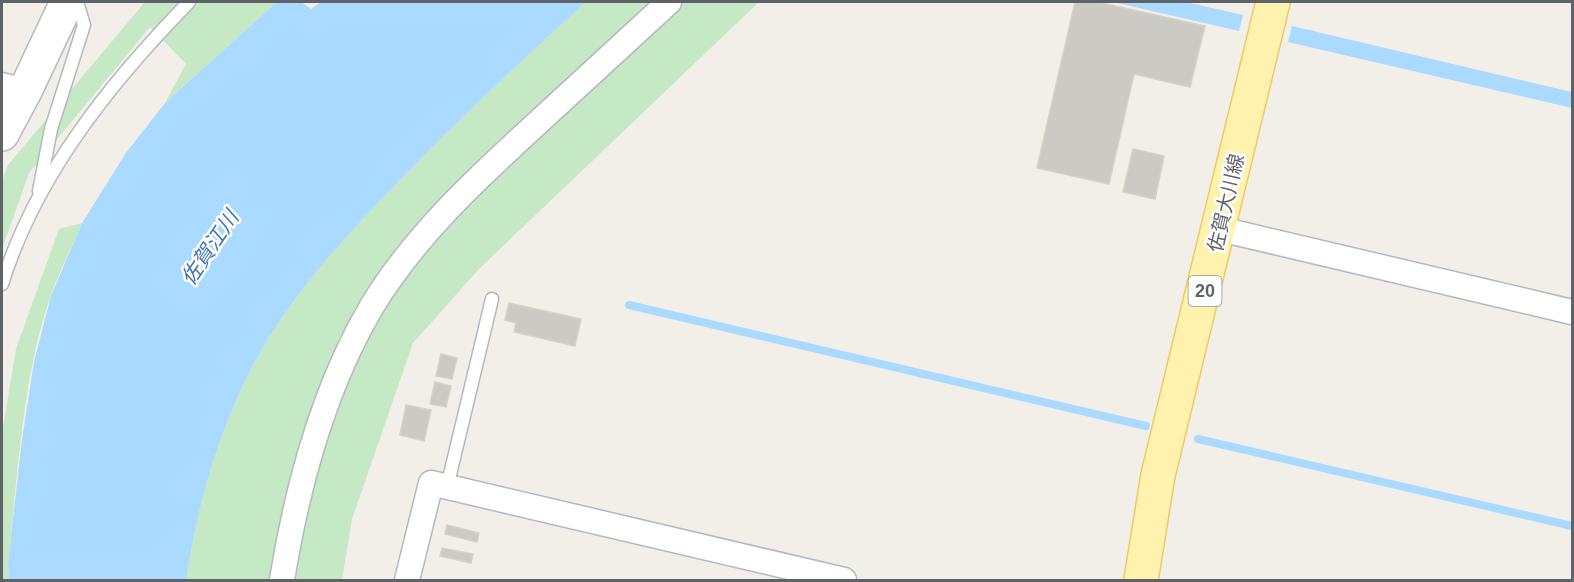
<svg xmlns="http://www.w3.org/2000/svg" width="1574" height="582" viewBox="0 0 1574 582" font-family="Helvetica,'Noto Sans JP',sans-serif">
  <rect width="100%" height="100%" fill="#f1efe8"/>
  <!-- green -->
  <g fill="#c5e8c5">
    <polygon points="145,2 277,2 165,103 186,64 150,27 29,173 2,249 2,181 8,165"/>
    <path d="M586 2H759L479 269 413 343 352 519 342 580H186C197 510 215 442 247 377 283 304 340 242 396 184 457 121 521 61 586 2Z"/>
    <path d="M82 223C72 247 60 270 51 295 22 377 18 476 8 563L9 580H2V433L16 349 59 229Z"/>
  </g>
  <!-- water -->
  <g fill="#aadaff">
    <path d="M277 2H301L311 9 321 2H586C521 61 457 121 396 184 340 242 283 304 247 377 215 442 197 510 186 580H9L8 563 22 440 34 362 51 296 82 223 126 153 165 103Z"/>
    <polygon points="1113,2 1186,2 1243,15 1239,31"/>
    <polygon points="1292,26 1572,92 1572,108 1288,42"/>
  </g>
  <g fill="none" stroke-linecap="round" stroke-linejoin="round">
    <!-- stream -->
    <g stroke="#aadaff" stroke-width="8">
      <polyline points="629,305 1146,426"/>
      <polyline points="1198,439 1572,526"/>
    </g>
  </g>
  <!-- building -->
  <g fill="#cccac5" stroke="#d6d1c6" stroke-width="1.5">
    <polygon points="1075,2 1097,2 1205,26 1190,87 1134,74 1109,184 1037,168"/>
    <polygon points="1133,149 1164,156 1155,199 1123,192"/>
    <polygon points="509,303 581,319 575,346 514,332 516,323 505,320"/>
    <polygon points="441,354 457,358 452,379 436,376"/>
    <polygon points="435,382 451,386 446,407 430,404"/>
    <polygon points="406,405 431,410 424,441 400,435"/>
    <polygon points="447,525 479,533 477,542 445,534"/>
    <polygon points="442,548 473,554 471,563 440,556"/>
  </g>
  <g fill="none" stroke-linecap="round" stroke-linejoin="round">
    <defs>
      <g id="service">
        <polyline points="39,191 51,129 84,25 77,2"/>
        <path d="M2 284C36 175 110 83 189 2"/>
        <polyline points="447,487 492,299"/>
      </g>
      <g id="minor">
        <polyline points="2,85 25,91"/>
        <polyline points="1220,229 1572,312"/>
        <path d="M282 580C297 487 323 389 372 306 414 237 473 182 532 128 578 86 623 44 669 2"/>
        <polyline points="407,580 431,483 844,580"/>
      </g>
      <polyline id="secondary" points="2,134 25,91 67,2"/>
      <polyline id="primary" points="1141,580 1158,475 1273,2"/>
    </defs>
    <!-- service casing -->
    <use href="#service" stroke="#b5b8bc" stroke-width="15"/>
    <!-- minor casing -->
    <use href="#minor" stroke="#b5b8bc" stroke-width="27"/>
    <!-- secondary casing -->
    <use href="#secondary" stroke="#b6babf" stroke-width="36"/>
    <!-- primary casing -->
    <use href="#primary" stroke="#f2c960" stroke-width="36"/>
    <!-- service -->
    <use href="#service" stroke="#fff" stroke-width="12"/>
    <!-- minor -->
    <use href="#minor" stroke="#fff" stroke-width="24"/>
    <!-- secondary -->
    <use href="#secondary" stroke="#fff" stroke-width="33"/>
    <!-- primary -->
    <use href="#primary" stroke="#fff2af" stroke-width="33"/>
  </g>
  <g text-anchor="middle" stroke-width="5" stroke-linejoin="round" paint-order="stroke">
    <!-- shield labels -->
    <rect fill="#fff" stroke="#8f9295" stroke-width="1.5" x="1188.5" y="276" width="33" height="30" rx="4.5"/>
    <g font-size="18" font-weight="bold" fill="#5f6368">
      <text x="1205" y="297">20</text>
    </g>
    <!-- street labels -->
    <g font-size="20" fill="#5f6368" stroke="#fff">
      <text transform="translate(1226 203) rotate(-77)" y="7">佐賀大川線</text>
    </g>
    <!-- water labels -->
    <g font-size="21" font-style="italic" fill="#4174aa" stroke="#fff">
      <text transform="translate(210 248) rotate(-56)" y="7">佐賀江川</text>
    </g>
  </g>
  <!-- border -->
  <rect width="1574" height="582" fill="none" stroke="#5f6368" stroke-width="6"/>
</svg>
